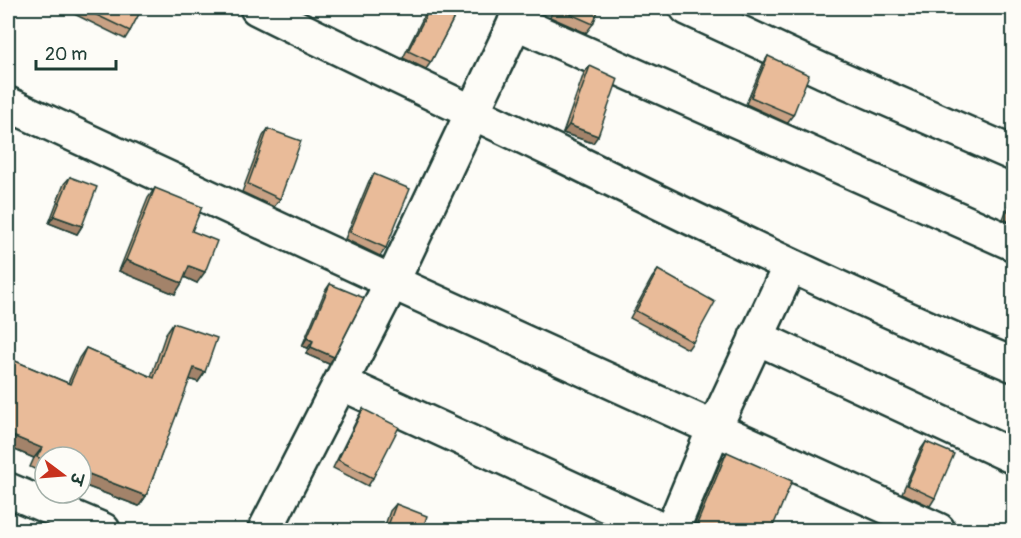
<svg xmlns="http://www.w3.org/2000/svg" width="1021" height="538" viewBox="0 0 1021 538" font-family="Pangolin,'Playpen Sans Deva',sans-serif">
  <rect width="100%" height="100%" fill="#fdfcf7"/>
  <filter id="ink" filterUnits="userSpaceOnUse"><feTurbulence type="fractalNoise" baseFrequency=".0167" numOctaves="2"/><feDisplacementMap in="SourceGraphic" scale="12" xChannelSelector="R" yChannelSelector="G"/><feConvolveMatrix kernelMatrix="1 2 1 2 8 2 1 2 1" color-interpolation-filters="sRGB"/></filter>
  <g filter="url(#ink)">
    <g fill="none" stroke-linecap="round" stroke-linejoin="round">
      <defs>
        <g id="minor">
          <path d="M257 8C359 59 462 107 564 156 713 229 861 301 1014 365"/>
          <polyline points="687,8 823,71 1014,154"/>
          <polyline points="515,22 1014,244"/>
          <polyline points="8,104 392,282 938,530"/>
          <polyline points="756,337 1014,457"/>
          <polyline points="341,383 662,530"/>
          <polyline points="8,490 103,530"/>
          <polyline points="265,530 392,282 522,8"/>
          <polyline points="672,530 714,429 790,266"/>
        </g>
      </defs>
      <!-- minor casing -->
      <use href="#minor" stroke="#1f3d34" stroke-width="38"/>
      <!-- minor -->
      <use href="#minor" stroke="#fdfcf7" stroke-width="33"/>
    </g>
    <!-- wall -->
    <g fill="#c8a184" stroke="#1f3d34" stroke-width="1.5">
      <polygon points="62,8 142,8 130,31 125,39"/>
      <polygon points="428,8 459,8 431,62 426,69 403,58"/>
      <polygon points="554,8 599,8 593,24 586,33 550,17"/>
      <polygon points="768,56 793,115 787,123 746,104 763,64"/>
      <polygon points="590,66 593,143 563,133 584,73"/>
      <polygon points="268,129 280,199 274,207 242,192 263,136"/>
      <polygon points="374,174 386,248 380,256 345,239 369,181"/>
      <polygon points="70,177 82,226 77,234 49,223 64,184"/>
      <polygon points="155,188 192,231 197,283 184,277 175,294 119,271 148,198"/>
      <polygon points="1014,191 1014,224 1003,219"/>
      <polygon points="658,270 693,342 688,349 630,318 652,278"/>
      <polygon points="330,284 329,364 306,354 308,348 302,346 325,291"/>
      <polygon points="173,323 205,372 198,382 189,379 146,496 139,506 83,485 81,488 81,457 45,457 45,474 30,467 34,458 8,447 8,358 68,383 79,358 86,348 151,377 166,333"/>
      <polygon points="363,409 373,478 368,486 333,468 358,417"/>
      <polygon points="926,442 935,498 930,506 902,493 921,449"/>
      <polygon points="727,452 771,531 692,531 721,461"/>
      <polygon points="396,504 422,531 383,531 390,511"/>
    </g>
    <!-- shaded-wall -->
    <g fill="#a3836b" stroke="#1f3d34" stroke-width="1.5">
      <polygon points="569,125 598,136 593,143 563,133"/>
      <polygon points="54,216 82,226 77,234 49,223"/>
      <polygon points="126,260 182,283 175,294 119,271"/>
      <polygon points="189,266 205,272 197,283 182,276"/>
      <polygon points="307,338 313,341 308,348 302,346"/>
      <polygon points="311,347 334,357 329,364 306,354"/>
      <polygon points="194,368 205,372 198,382 186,378"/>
      <polygon points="8,434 42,448 34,458 8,447"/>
      <polygon points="89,474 146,496 139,506 83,485"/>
      <polygon points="697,524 699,524 695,531 693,531"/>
    </g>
    <!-- building -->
    <g fill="#e9bb99" stroke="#1f3d34" stroke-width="1.5">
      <polygon points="82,8 142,8 130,31"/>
      <polygon points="430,8 459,8 431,62 408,51"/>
      <polygon points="557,8 599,8 593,24"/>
      <polygon points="768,56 809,75 793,115 751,97"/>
      <polygon points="590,66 618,79 598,136 569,125"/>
      <polygon points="268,129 301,141 280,199 248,184"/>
      <polygon points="374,174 410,189 386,248 350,232"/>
      <polygon points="70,177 97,187 82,226 54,216"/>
      <polygon points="155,188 202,207 192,231 217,241 205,272 189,266 182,283 126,260"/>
      <polygon points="1014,197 1014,214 1008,211"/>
      <polygon points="658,270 715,302 693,342 636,311"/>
      <polygon points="330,284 364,298 334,357 311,347 313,341 307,338"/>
      <polygon points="173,323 217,338 205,372 194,368 146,496 89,474 87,479 81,476 81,457 45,457 45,461 37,457 42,448 8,434 8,358 70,384 86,348 154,378"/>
      <polygon points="363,409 399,427 373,478 338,460"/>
      <polygon points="926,442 954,454 935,498 907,485"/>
      <polygon points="727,452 792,481 771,531 697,531 699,524 697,524"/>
      <polygon points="396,504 427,516 422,531 386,531"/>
      <polygon points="595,522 615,531 591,531"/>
    </g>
  </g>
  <!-- margin -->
  <rect width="1021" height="538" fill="none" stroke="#fdfcf7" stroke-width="30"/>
  <rect x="15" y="15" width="991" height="508" fill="none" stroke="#1f3d34" stroke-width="2" filter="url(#ink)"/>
  <!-- north arrow -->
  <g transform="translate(63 475) rotate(106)"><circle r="28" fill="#fdfcf7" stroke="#a4b0a9" stroke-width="1.5"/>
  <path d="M0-4.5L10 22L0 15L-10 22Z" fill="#c8321e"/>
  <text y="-9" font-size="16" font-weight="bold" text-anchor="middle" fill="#1f3d34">उ</text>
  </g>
  <!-- scale -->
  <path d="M36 60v9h80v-9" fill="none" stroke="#1f3d34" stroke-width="3"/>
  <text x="45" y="60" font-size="18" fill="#1f3d34" stroke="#fdfcf7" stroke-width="4.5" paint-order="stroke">20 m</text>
</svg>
